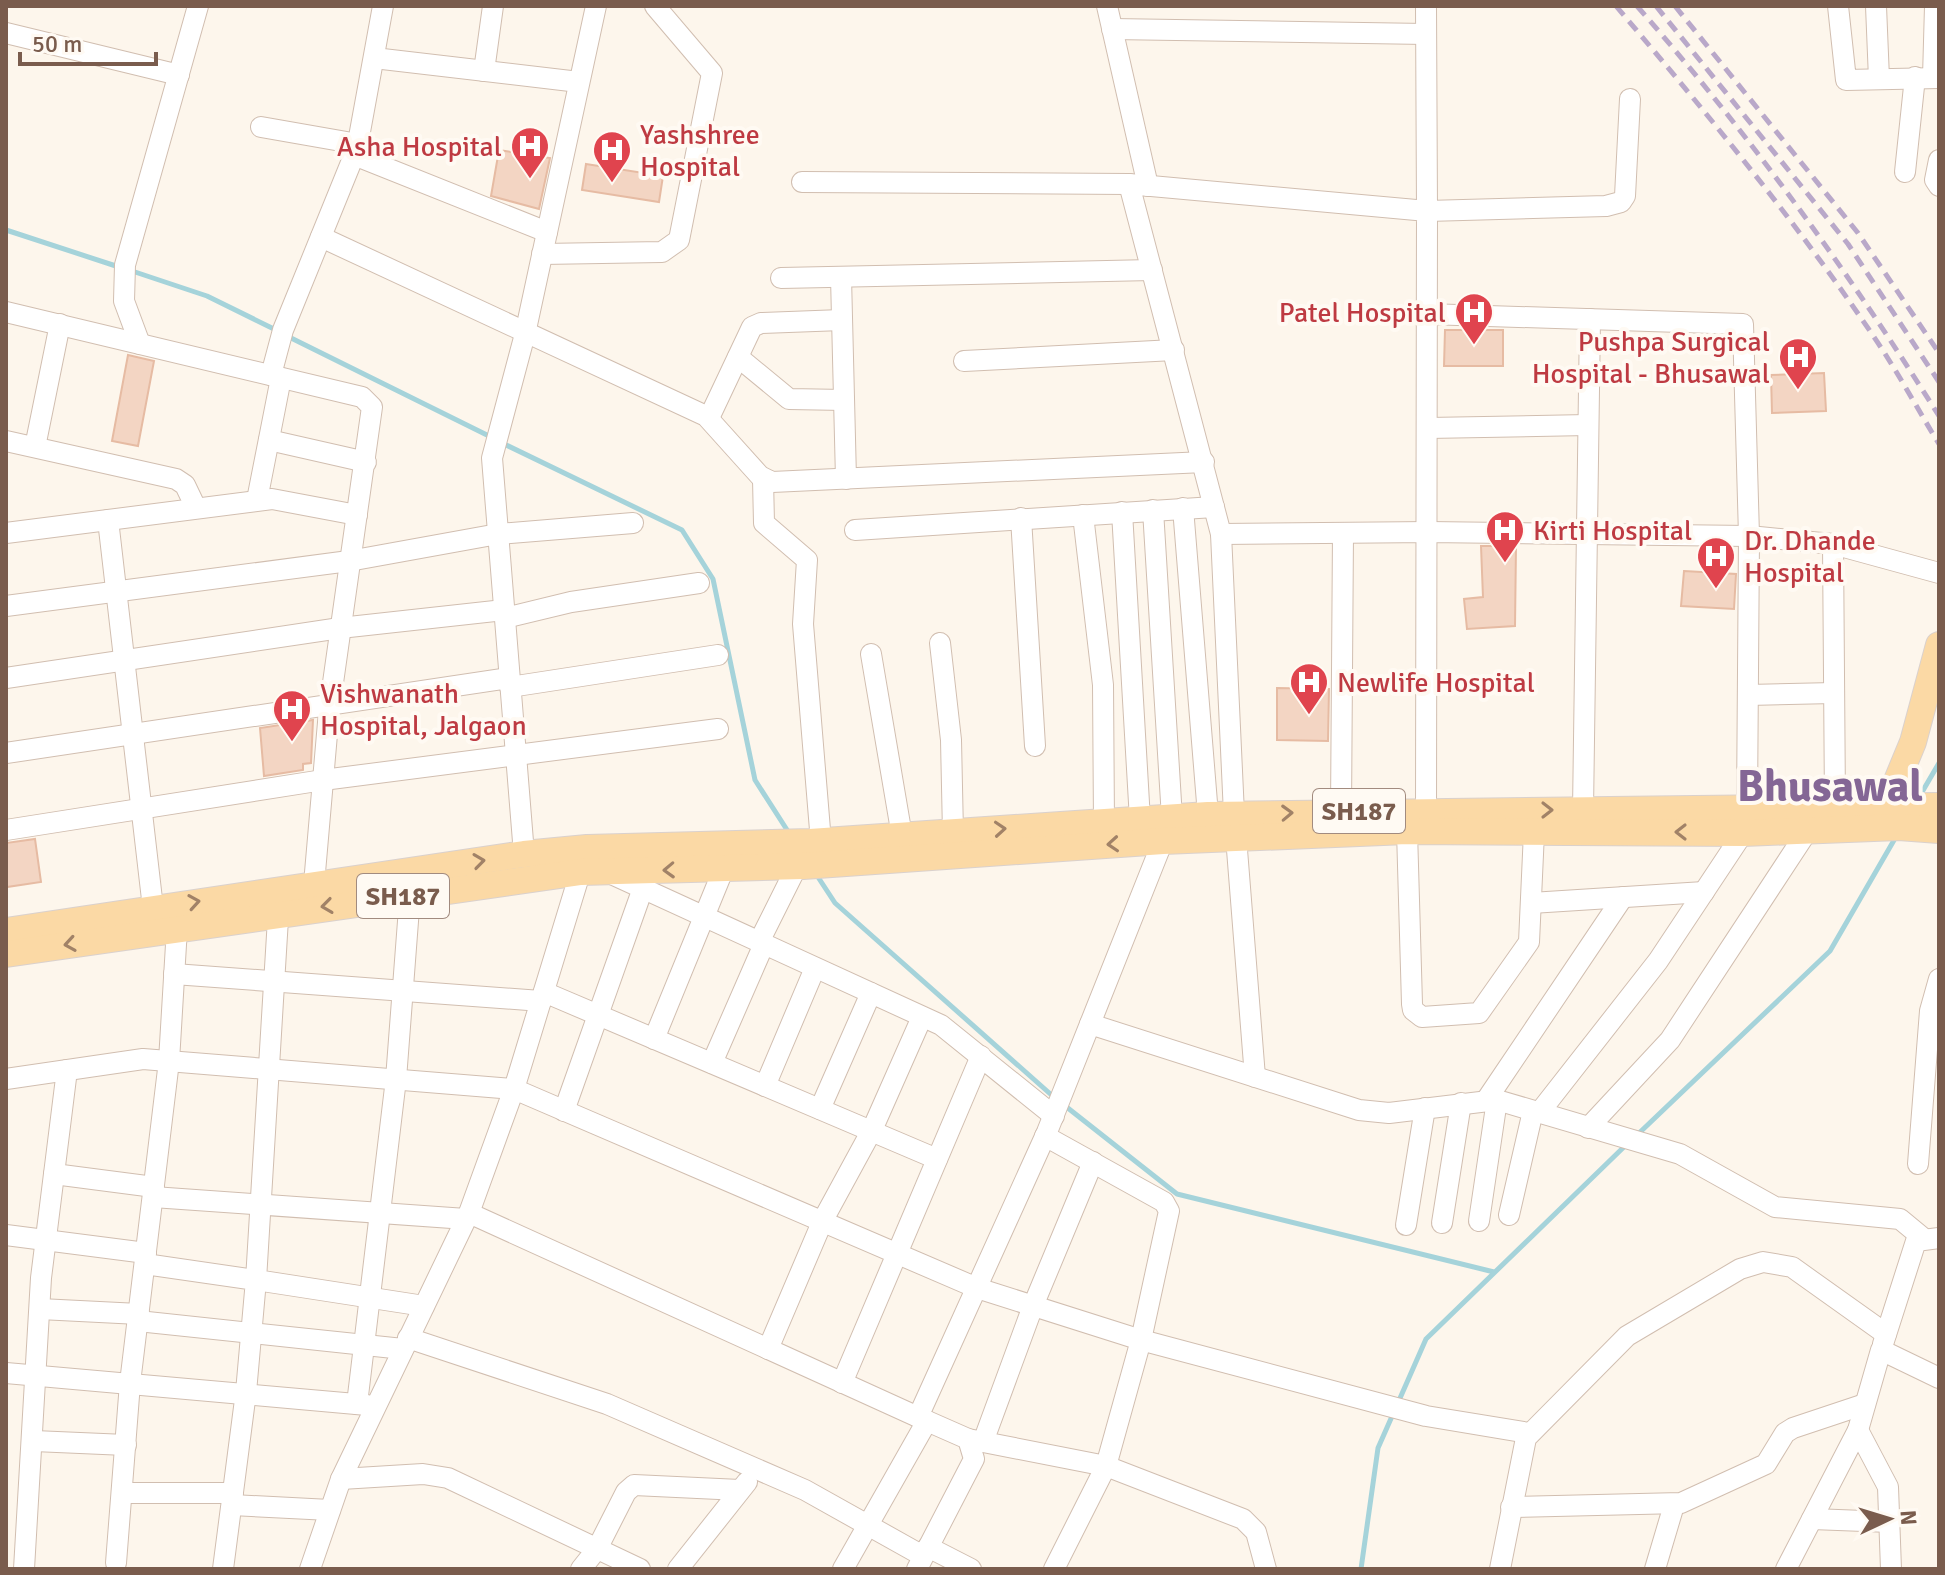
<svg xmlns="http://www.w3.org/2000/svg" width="1945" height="1575" viewBox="0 0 1945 1575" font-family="Signika,sans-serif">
  <rect width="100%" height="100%" fill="#fdf6ec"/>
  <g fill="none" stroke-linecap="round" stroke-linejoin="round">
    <!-- stream -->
    <g stroke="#a5d3da" stroke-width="5">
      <polyline points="6,230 119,267"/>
      <polyline points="129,270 207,296 278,331"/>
      <polyline points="287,336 493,438"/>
      <polyline points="502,443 682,530 713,579 755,780 789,833"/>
      <polyline points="1918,799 1939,763"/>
      <polyline points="816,874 835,903 1056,1099"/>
      <polyline points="1064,1105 1177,1194 1494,1272"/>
      <polyline points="1636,1136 1830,951 1897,835"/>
      <polyline points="1397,1405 1426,1339 1628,1143"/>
      <polyline points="1361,1569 1378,1448 1393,1414"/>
    </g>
  </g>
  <!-- building -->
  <g fill="#f3d5c3" stroke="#e6bba3" stroke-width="2">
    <polygon points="499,150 550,158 539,209 491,196"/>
    <polygon points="586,164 663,176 659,202 582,190"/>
    <polygon points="1445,330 1503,330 1503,366 1444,366"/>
    <polygon points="128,355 154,361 138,446 112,441"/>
    <polygon points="1824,373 1826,411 1772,413 1771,375"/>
    <polygon points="1481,546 1516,546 1515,626 1467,629 1464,599 1483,597"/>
    <polygon points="1684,571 1736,574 1734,609 1681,606"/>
    <polygon points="1277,688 1329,689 1328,741 1277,740"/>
    <polygon points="313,720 311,763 303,764 303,770 264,776 260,728"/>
    <polygon points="35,839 41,882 7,887 6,843"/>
  </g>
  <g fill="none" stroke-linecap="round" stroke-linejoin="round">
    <defs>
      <g id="minor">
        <polyline points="1107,6 1148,186"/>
        <polyline points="1426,6 1427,211 1606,206 1621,202 1625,196 1630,99"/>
        <polyline points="1838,6 1846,80 1939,78"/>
        <polyline points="1876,6 1879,79"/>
        <polyline points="1112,29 1426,34"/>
        <polyline points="6,33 179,75"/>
        <polyline points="374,58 579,82"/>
        <polyline points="484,71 493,6"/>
        <polyline points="1933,77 1935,6"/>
        <polyline points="261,127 358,144"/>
        <polyline points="354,155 547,232"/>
        <polyline points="1939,160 1935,180 1939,186"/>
        <polyline points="1905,172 1915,77"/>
        <polyline points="802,182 1129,184"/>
        <polyline points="321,237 706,416 760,476 772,482 1204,462"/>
        <polyline points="542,254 662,252 679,240 712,73 655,6"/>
        <polyline points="841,277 846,479"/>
        <polyline points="781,278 1152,270"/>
        <polyline points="6,312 362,397 372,407 329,711 314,884"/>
        <polyline points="1427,314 1743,324 1749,536 1747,808 1743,833 1658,961 1539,1113"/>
        <polyline points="140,344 124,301 125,265 198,6"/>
        <polyline points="738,357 789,399 844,400"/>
        <polyline points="964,361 1174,350"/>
        <polyline points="271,375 283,330 357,148 383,6"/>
        <polyline points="709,418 752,327 761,323 842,320"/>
        <polyline points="1428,428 1588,425"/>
        <polyline points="269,440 366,462"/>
        <polyline points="6,441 176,479 185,485 196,508"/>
        <polyline points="35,447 60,324"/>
        <polyline points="763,479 764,523 807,560 803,624 821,842"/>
        <polyline points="257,500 281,378"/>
        <polyline points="1183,508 1208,815"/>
        <polyline points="1122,512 1140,820"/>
        <polyline points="1083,515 1103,685 1104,823"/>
        <polyline points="1021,518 1035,746"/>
        <polyline points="108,520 153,908"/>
        <polyline points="855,530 1214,507"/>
        <polyline points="6,533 272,499 357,515"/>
        <polyline points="1221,534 1429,532 1749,536 1833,544 1939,573"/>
        <polyline points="1833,544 1835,805"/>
        <polyline points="6,606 349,561 498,534 633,523"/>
        <polyline points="505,618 571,602 699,583"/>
        <polyline points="940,643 951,740 953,833"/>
        <polyline points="871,654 902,836"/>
        <polyline points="6,678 340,628 504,610"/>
        <polyline points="510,687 718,655"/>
        <polyline points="1748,695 1834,693"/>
        <polyline points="6,753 509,678"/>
        <polyline points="1583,810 1590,319"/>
        <polyline points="1341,811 1343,533"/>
        <polyline points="1234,814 1221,534 1129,184 1427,211 1426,810"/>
        <polyline points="6,830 323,780 718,729"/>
        <polyline points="1407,831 1412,1004 1413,1010 1422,1017 1479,1013 1529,942 1534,832"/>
        <polyline points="1236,837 1255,1077"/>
        <polyline points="524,854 492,458 525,334 596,6"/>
        <polyline points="607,872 941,1025 1054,1116"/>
        <polyline points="279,902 256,1280 424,1306"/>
        <polyline points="1531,903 1704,892"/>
        <polyline points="759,942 797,866"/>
        <polyline points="174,974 541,1001"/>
        <polyline points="544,992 937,1159"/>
        <polyline points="1090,1024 1359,1110 1389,1113 1497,1100 1680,1154 1775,1207 1900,1219 1923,1238"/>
        <polyline points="654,1039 724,868"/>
        <polyline points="712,1063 764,944"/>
        <polyline points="6,1079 143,1059 514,1089 977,1288 1141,1340 1426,1416 1529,1433"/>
        <polyline points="765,1086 815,968"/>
        <polyline points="1487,1099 1623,897"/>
        <polyline points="820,1109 871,993"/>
        <polyline points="564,1111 643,888"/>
        <polyline points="1588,1128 1670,1040 1808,830"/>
        <polyline points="1045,1136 1164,1202 1169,1211 1141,1340 1106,1466 1054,1569"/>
        <polyline points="1918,1164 1930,1011 1939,979"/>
        <polyline points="54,1174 154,1187"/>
        <polyline points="153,1197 466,1219"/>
        <polyline points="469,1213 918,1417"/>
        <polyline points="1509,1215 1533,1111"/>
        <polyline points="1479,1221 1497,1100"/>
        <polyline points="1442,1223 1461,1103"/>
        <polyline points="1406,1225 1425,1108"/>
        <polyline points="6,1235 146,1253"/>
        <polyline points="145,1264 256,1280 246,1392 223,1569"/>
        <polyline points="40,1309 139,1314"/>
        <polyline points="138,1321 403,1349"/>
        <polyline points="408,1338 607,1404 805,1490 923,1556"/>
        <polyline points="1883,1344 1916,1241 1939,1238"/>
        <polyline points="768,1349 823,1220 872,1130 922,1017"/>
        <polyline points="6,1373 367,1405"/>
        <polyline points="842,1383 981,1056"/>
        <polyline points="357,1404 396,1079 410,895"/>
        <polyline points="1858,1430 1888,1487 1891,1569"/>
        <polyline points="968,1439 1106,1466 1243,1519 1256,1532 1266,1569"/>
        <polyline points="34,1441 126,1445"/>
        <polyline points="983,1442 1033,1306 1093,1162"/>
        <polyline points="341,1479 423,1474 448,1478 640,1569"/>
        <polyline points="122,1493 233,1493"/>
        <polyline points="232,1505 330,1510"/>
        <polyline points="1511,1507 1681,1503 1766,1464 1785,1433 1793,1428 1865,1404"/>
        <polyline points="1812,1519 1890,1522"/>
        <polyline points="928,1547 971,1569"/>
        <polyline points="116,1563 130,1383 169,1061 177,928"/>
        <polyline points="24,1569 41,1278 67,1070"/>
        <polyline points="310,1569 341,1479 469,1213 514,1089 584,860"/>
        <polyline points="581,1569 597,1549 626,1492 634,1485 740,1490"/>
        <polyline points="678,1569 747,1482"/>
        <polyline points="843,1569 927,1421"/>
        <polyline points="917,1569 974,1459 968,1439 918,1417 1047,1132 1172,818 1153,510"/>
        <polyline points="1500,1569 1526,1438 1627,1336 1740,1269 1763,1262 1792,1267 1886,1334"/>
        <polyline points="1655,1569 1674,1505"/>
        <polyline points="1786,1569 1858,1430 1881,1350 1939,1378"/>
      </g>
      <g id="major">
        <polyline points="1887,805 1913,742 1939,645"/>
        <polyline points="6,931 524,854 587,848 810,842 1208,815 1939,806"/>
        <polyline points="6,954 581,872 803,866 1163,841 1407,831 1743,833 1899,827 1939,830"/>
      </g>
    </defs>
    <!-- minor casing -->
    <use href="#minor" stroke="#d1beb0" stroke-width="22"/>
    <!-- major casing -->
    <use href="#major" stroke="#dad1cd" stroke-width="28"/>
    <!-- minor -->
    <use href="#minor" stroke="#fff" stroke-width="20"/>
    <!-- major -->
    <use href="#major" stroke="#fbd9a5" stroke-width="26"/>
    <!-- rail -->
    <g stroke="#b9a8c9" stroke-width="5" stroke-dasharray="12 8" stroke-linecap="butt">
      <path d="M1616 6C1706 112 1794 219 1872 334 1896 369 1917 408 1939 444"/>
      <path d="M1637 6C1750 135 1848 271 1939 416"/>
      <polyline points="1656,6 1848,244 1939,382"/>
      <polyline points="1675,6 1858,233 1939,353"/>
    </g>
  </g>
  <!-- one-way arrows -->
  <defs><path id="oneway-chevron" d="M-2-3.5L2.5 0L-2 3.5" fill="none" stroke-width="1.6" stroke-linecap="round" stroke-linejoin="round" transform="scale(2)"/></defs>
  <g stroke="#a18267">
    <use href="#oneway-chevron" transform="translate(1547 810)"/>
    <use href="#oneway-chevron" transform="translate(1287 813) rotate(-2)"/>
    <use href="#oneway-chevron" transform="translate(1000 829) rotate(-4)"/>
    <use href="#oneway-chevron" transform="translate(1681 832) rotate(-180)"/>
    <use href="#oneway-chevron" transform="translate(1113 844) rotate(176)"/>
    <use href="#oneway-chevron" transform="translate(479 861) rotate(-8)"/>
    <use href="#oneway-chevron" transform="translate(669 870) rotate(178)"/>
    <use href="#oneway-chevron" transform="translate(194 902) rotate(-9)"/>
    <use href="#oneway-chevron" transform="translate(327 906) rotate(172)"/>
    <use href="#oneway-chevron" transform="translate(70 944) rotate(171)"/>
  </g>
  <!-- icons -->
  <defs>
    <symbol id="hospital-pin" viewBox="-11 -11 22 30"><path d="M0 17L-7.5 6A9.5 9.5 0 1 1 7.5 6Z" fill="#e0444e" stroke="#fffaf3"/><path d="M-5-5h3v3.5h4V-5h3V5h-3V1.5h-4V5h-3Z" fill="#fff"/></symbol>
  </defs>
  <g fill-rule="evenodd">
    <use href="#hospital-pin" x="508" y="124" width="44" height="60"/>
    <use href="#hospital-pin" x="590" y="128" width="44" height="60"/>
    <use href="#hospital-pin" x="1452" y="290" width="44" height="60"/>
    <use href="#hospital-pin" x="1776" y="335" width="44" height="60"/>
    <use href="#hospital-pin" x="1483" y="508" width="44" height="60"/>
    <use href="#hospital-pin" x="1694" y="534" width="44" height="60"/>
    <use href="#hospital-pin" x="1287" y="660" width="44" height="60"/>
    <use href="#hospital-pin" x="270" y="687" width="44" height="60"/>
  </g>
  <g text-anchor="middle" stroke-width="8" stroke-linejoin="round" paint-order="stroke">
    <!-- shield labels -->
    <g fill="#fffaf3" stroke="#a28b7f" stroke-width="2">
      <rect x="1313" y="789" width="92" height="44" rx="6"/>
      <rect x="357" y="874" width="92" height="44" rx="6"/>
    </g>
    <g font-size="26" font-weight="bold" fill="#7a5c4d">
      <text x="1359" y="820">SH187</text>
      <text x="403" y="905">SH187</text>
    </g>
    <!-- health labels -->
    <g font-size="28" fill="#be3a42" stroke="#fffaf3" text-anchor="start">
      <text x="640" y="144">Yashshree<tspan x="640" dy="32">Hospital</tspan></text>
      <text x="502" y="156" text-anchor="end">Asha Hospital</text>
      <text x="1446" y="322" text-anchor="end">Patel Hospital</text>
      <text x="1770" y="351" text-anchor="end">Pushpa Surgical<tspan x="1770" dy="32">Hospital - Bhusawal</tspan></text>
      <text x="1533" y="540">Kirti Hospital</text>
      <text x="1744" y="550">Dr. Dhande<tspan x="1744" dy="32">Hospital</tspan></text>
      <text x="1337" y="692">Newlife Hospital</text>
      <text x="320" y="703">Vishwanath<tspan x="320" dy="32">Hospital, Jalgaon</tspan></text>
    </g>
    <!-- town labels -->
    <g font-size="44" font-weight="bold" fill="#846695" stroke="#fffaf3">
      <text x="1830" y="801">Bhusawal</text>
    </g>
  </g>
  <!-- border -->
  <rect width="1945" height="1575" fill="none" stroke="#7a5c4d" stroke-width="16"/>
  <!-- north arrow -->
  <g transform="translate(1889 1519) rotate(86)" stroke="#fffaf3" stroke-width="6" paint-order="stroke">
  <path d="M0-6L14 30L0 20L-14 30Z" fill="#7a5c4d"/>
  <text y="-12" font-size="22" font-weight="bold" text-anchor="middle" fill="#7a5c4d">N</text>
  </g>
  <!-- scale -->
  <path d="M20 52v12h136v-12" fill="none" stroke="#7a5c4d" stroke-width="4"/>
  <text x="32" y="52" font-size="24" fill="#7a5c4d" stroke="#fffaf3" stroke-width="6" paint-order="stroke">50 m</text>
</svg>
